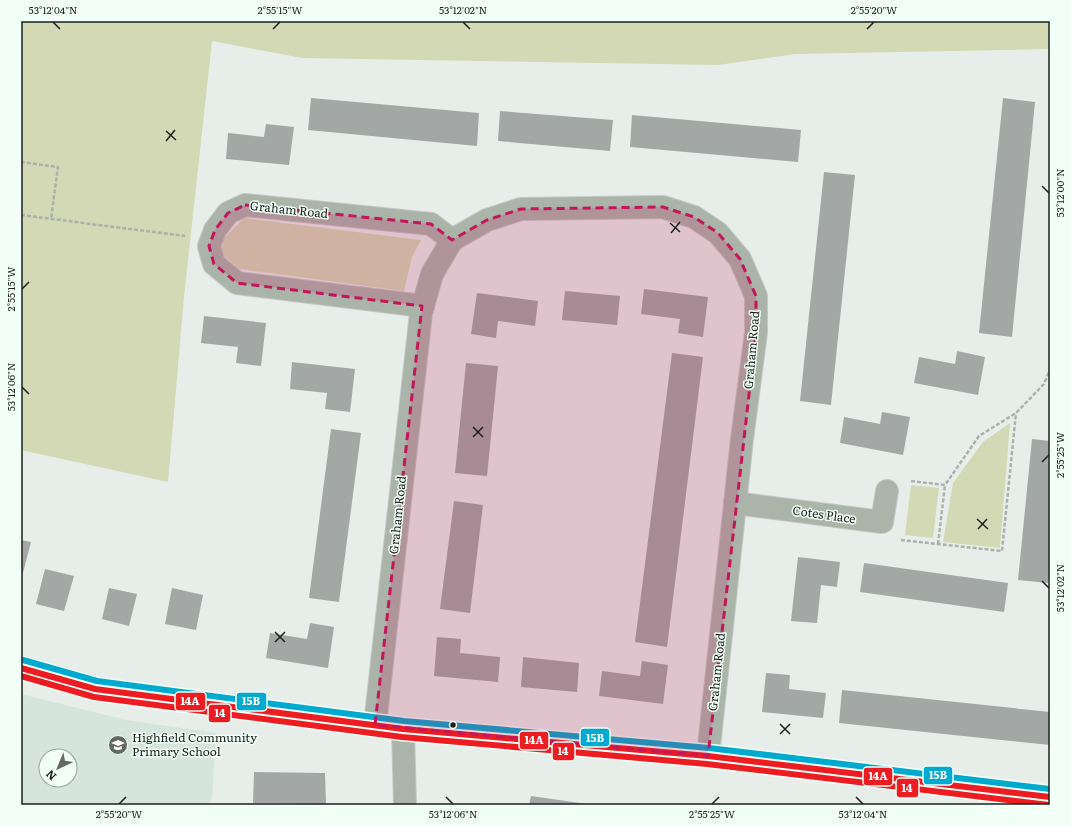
<svg xmlns="http://www.w3.org/2000/svg" width="1071" height="826" viewBox="0 0 1071 826" font-family="Literata,serif">
  <rect width="100%" height="100%" fill="#e7eeea"/>
  <!-- built -->
  <path fill="#d5e4dc" fill-rule="evenodd" d="M21 694 126 720 216 733 212 797 209 805H21ZM46 756H70V780H46Z"/>
  <!-- green -->
  <g fill="#d3d9b4">
    <polygon points="21,21 1050,21 1050,49 796,54 718,65 302,58 212,41 184,297 168,482 21,450"/>
    <polygon points="244,218 421,240 412,257 404,291 239,269 221,253 224,238"/>
    <polygon points="1010,423 1000,548 943,542 953,483 983,442"/>
    <polygon points="911,485 939,488 933,538 905,535"/>
  </g>
  <!-- building -->
  <g fill="#a3a8a6">
    <polygon points="311,98 479,113 477,146 308,130"/>
    <polygon points="1003,98 1035,102 1012,337 979,333"/>
    <polygon points="500,111 613,120 610,151 498,141"/>
    <polygon points="632,115 801,130 798,162 630,147"/>
    <polygon points="266,124 294,127 289,165 226,159 228,133 264,137"/>
    <polygon points="824,172 855,175 831,405 800,401"/>
    <polygon points="644,289 708,297 703,337 678,333 680,319 641,314"/>
    <polygon points="565,291 620,296 617,325 562,320"/>
    <polygon points="477,293 538,301 535,326 498,321 496,338 471,334"/>
    <polygon points="204,316 266,323 261,366 236,363 238,347 201,343"/>
    <polygon points="957,351 985,357 978,395 914,383 919,357 955,364"/>
    <polygon points="672,353 703,357 667,647 635,642"/>
    <polygon points="292,362 355,369 350,412 325,409 327,393 290,389"/>
    <polygon points="466,363 498,366 487,476 455,473"/>
    <polygon points="882,412 910,417 903,455 840,443 844,417 880,424"/>
    <polygon points="331,429 361,433 339,602 309,598"/>
    <polygon points="1032,439 1050,441 1050,561 1048,583 1018,580"/>
    <polygon points="454,501 483,505 470,613 440,609"/>
    <polygon points="21,540 31,542 23,573 21,573"/>
    <polygon points="798,557 840,562 837,587 821,585 817,623 791,621"/>
    <polygon points="864,563 1008,583 1004,612 860,592"/>
    <polygon points="45,569 74,576 64,611 36,604"/>
    <polygon points="109,588 137,594 129,626 102,619"/>
    <polygon points="172,588 203,595 196,630 165,624"/>
    <polygon points="310,623 334,627 328,668 266,658 270,633 307,639"/>
    <polygon points="437,637 461,639 460,653 500,657 498,682 434,676"/>
    <polygon points="523,657 579,663 577,692 521,687"/>
    <polygon points="642,661 668,665 663,704 599,696 602,671 640,676"/>
    <polygon points="766,673 790,675 789,689 826,693 823,718 762,712"/>
    <polygon points="842,690 1050,712 1050,745 839,723"/>
    <polygon points="254,772 325,773 326,804 253,803"/>
    <polygon points="531,796 587,804 587,805 529,805"/>
  </g>
  <g fill="none" stroke-linecap="round" stroke-linejoin="round">
    <defs>
      <g id="minor">
        <polyline points="423,306 237,283 214,264 209,246 215,230 228,213 245,205 431,224 452,240"/>
        <polyline points="735,503 882,522 887,491"/>
        <polyline points="21,668 95,689 403,729 708,756 1050,797"/>
        <polyline points="375,725 421,313 432,274 452,240 487,220 521,209 663,207 694,217 718,233 740,259 756,296 756,333 742,439 708,756"/>
        <polyline points="403,729 405,805"/>
      </g>
    </defs>
    <!-- minor casing -->
    <use href="#minor" stroke="#c3c8c5" stroke-width="24"/>
    <!-- path -->
    <g stroke="#abb2aa" stroke-width="2.5" stroke-dasharray="4 2" stroke-linecap="butt">
      <polyline points="21,162 58,167 51,219"/>
      <polyline points="21,215 185,236"/>
      <polyline points="911,481 945,485 979,436 1016,413 1044,384 1050,369"/>
      <polyline points="901,540 1002,551 1016,413"/>
      <polyline points="938,544 945,485"/>
    </g>
    <!-- minor -->
    <use href="#minor" stroke="#abb4a9" stroke-width="22"/>
    <defs>
      <polyline id="bus-1" points="21,668 95,689 403,729 708,756 1050,797"/>
      <polyline id="bus-2" points="21,676 94,697 402,737 707,764 1049,805"/>
      <polyline id="bus-3" points="23,660 97,681 404,721 709,748 1050,789"/>
    </defs>
    <!-- bus-1 casing -->
    <use href="#bus-1" stroke="#f1fff7" stroke-width="9"/>
    <!-- bus-2 casing -->
    <use href="#bus-2" stroke="#f1fff7" stroke-width="9"/>
    <!-- bus-3 casing -->
    <use href="#bus-3" stroke="#f1fff7" stroke-width="9"/>
    <!-- bus-1 -->
    <use href="#bus-1" stroke="#ed1c23" stroke-width="6"/>
    <!-- bus-2 -->
    <use href="#bus-2" stroke="#ed1c23" stroke-width="6"/>
    <!-- bus-3 -->
    <use href="#bus-3" stroke="#00a9ce" stroke-width="6"/>
  </g>
  <!-- marked area -->
  <path fill="#c2185b" fill-opacity="0.2" stroke="#c2185b" stroke-width="3" stroke-dasharray="8 5" stroke-linejoin="round" d="M245 205 431 224 452 240 487 220 521 209 663 207 694 217 718 233 740 259 756 296V333L708 756 375 725 422 306 237 283 214 264 209 246 215 230 228 213Z"/>
  <!-- ticks -->
  <path fill="none" stroke="#1c211e" stroke-width="1.5" d="M53 22 60 29M463 22 470 29M273 29 280 22M867 29 874 22M166 131 176 140M166 141 175 130M1042 186 1049 193M670 223 680 232M671 233 680 222M22 289 29 282M22 387 29 394M473 427 483 437M473 437 483 427M1042 462 1049 455M977 519 988 529M978 529 987 519M1042 581 1049 588M275 632 285 642M275 642 285 632M780 724 790 734M780 734 790 724M446 797 453 804M856 797 863 804M119 804 126 797M712 804 719 797"/>
  <!-- icons -->
  <defs>
    <symbol id="school-disc" viewBox="-11 -11 22 22"><circle r="9.5" fill="#636965" stroke="#f1fff7"/><path d="M0-5L7-2L0 1L-7-2ZM-4 1L0 2.5L4 1V4Q0 6-4 4Z" fill="#fff"/></symbol>
  </defs>
  <g fill-rule="evenodd">
    <use href="#school-disc" x="107" y="734" width="22" height="22"/>
  </g>
  <!-- markers -->
  <circle fill="#1c211e" stroke="#f1fff7" stroke-width="1.5" cx="453" cy="725" r="3.5"/>
  <g text-anchor="middle" stroke-width="3" stroke-linejoin="round" paint-order="stroke">
    <!-- street labels -->
    <g font-size="12" fill="#1c211e" stroke="#f1fff7">
      <text transform="translate(289 210) rotate(6)" y="4">Graham Road</text>
      <text transform="translate(752 350) rotate(-85)" y="4">Graham Road</text>
      <text transform="translate(398 515) rotate(-84)" y="4">Graham Road</text>
      <text transform="translate(824 515) rotate(8)" y="4">Cotes Place</text>
      <text transform="translate(717 672) rotate(-84)" y="4">Graham Road</text>
    </g>
    <!-- poi labels -->
    <g font-size="12" fill="#1c211e" stroke="#f1fff7" text-anchor="start">
      <text x="132" y="742">Highfield Community<tspan x="132" dy="14">Primary School</tspan></text>
    </g>
  </g>
  <g stroke="#f1fff7" stroke-width="1.5">
    <rect x="236" y="692" width="31" height="19" rx="4" fill="#00a9ce"/>
    <rect x="175" y="692" width="31" height="19" rx="4" fill="#ed1c23"/>
    <rect x="208" y="704" width="23" height="19" rx="4" fill="#ed1c23"/>
    <rect x="580" y="728" width="30" height="19" rx="4" fill="#00a9ce"/>
    <rect x="519" y="731" width="30" height="19" rx="4" fill="#ed1c23"/>
    <rect x="552" y="742" width="23" height="19" rx="4" fill="#ed1c23"/>
    <rect x="923" y="766" width="30" height="19" rx="4" fill="#00a9ce"/>
    <rect x="863" y="767" width="30" height="19" rx="4" fill="#ed1c23"/>
    <rect x="896" y="778" width="23" height="20" rx="4" fill="#ed1c23"/>
  </g>
  <g font-size="11" text-anchor="middle" font-weight="bold" fill="#fff">
    <text x="251" y="705">15B</text>
    <text x="190" y="705">14A</text>
    <text x="220" y="717">14</text>
    <text x="595" y="742">15B</text>
    <text x="534" y="744">14A</text>
    <text x="563" y="755">14</text>
    <text x="938" y="779">15B</text>
    <text x="878" y="780">14A</text>
    <text x="907" y="792">14</text>
  </g>
  <!-- border -->
  <rect width="1071" height="826" fill="none" stroke="#f1fff7" stroke-width="44"/>
  <!-- north arrow -->
  <g transform="translate(58 768) rotate(224)"><circle r="19" fill="#f1fff7" stroke="#9ca6a0"/>
  <path d="M0-3L7 15L0 10L-7 15Z" fill="#636965"/>
  <text y="-6" font-size="11" font-weight="bold" text-anchor="middle" fill="#1c211e">N</text>
  </g>
  <rect x="22" y="22" width="1027" height="782" fill="none" stroke="#1c211e" stroke-width="1.5"/>
  <g font-size="10" text-anchor="middle" fill="#1c211e">
    <text x="53" y="14">53°12'04"N</text>
    <text x="280" y="14">2°55'15"W</text>
    <text x="463" y="14">53°12'02"N</text>
    <text x="874" y="14">2°55'20"W</text>
    <text transform="translate(1060 193) rotate(-90)" y="4">53°12'00"N</text>
    <text transform="translate(11 289) rotate(-90)" y="4">2°55'15"W</text>
    <text transform="translate(11 387) rotate(-90)" y="4">53°12'06"N</text>
    <text transform="translate(1060 455) rotate(-90)" y="4">2°55'25"W</text>
    <text transform="translate(1060 588) rotate(-90)" y="4">53°12'02"N</text>
    <text x="119" y="818">2°55'20"W</text>
    <text x="453" y="818">53°12'06"N</text>
    <text x="712" y="818">2°55'25"W</text>
    <text x="863" y="818">53°12'04"N</text>
  </g>
</svg>
